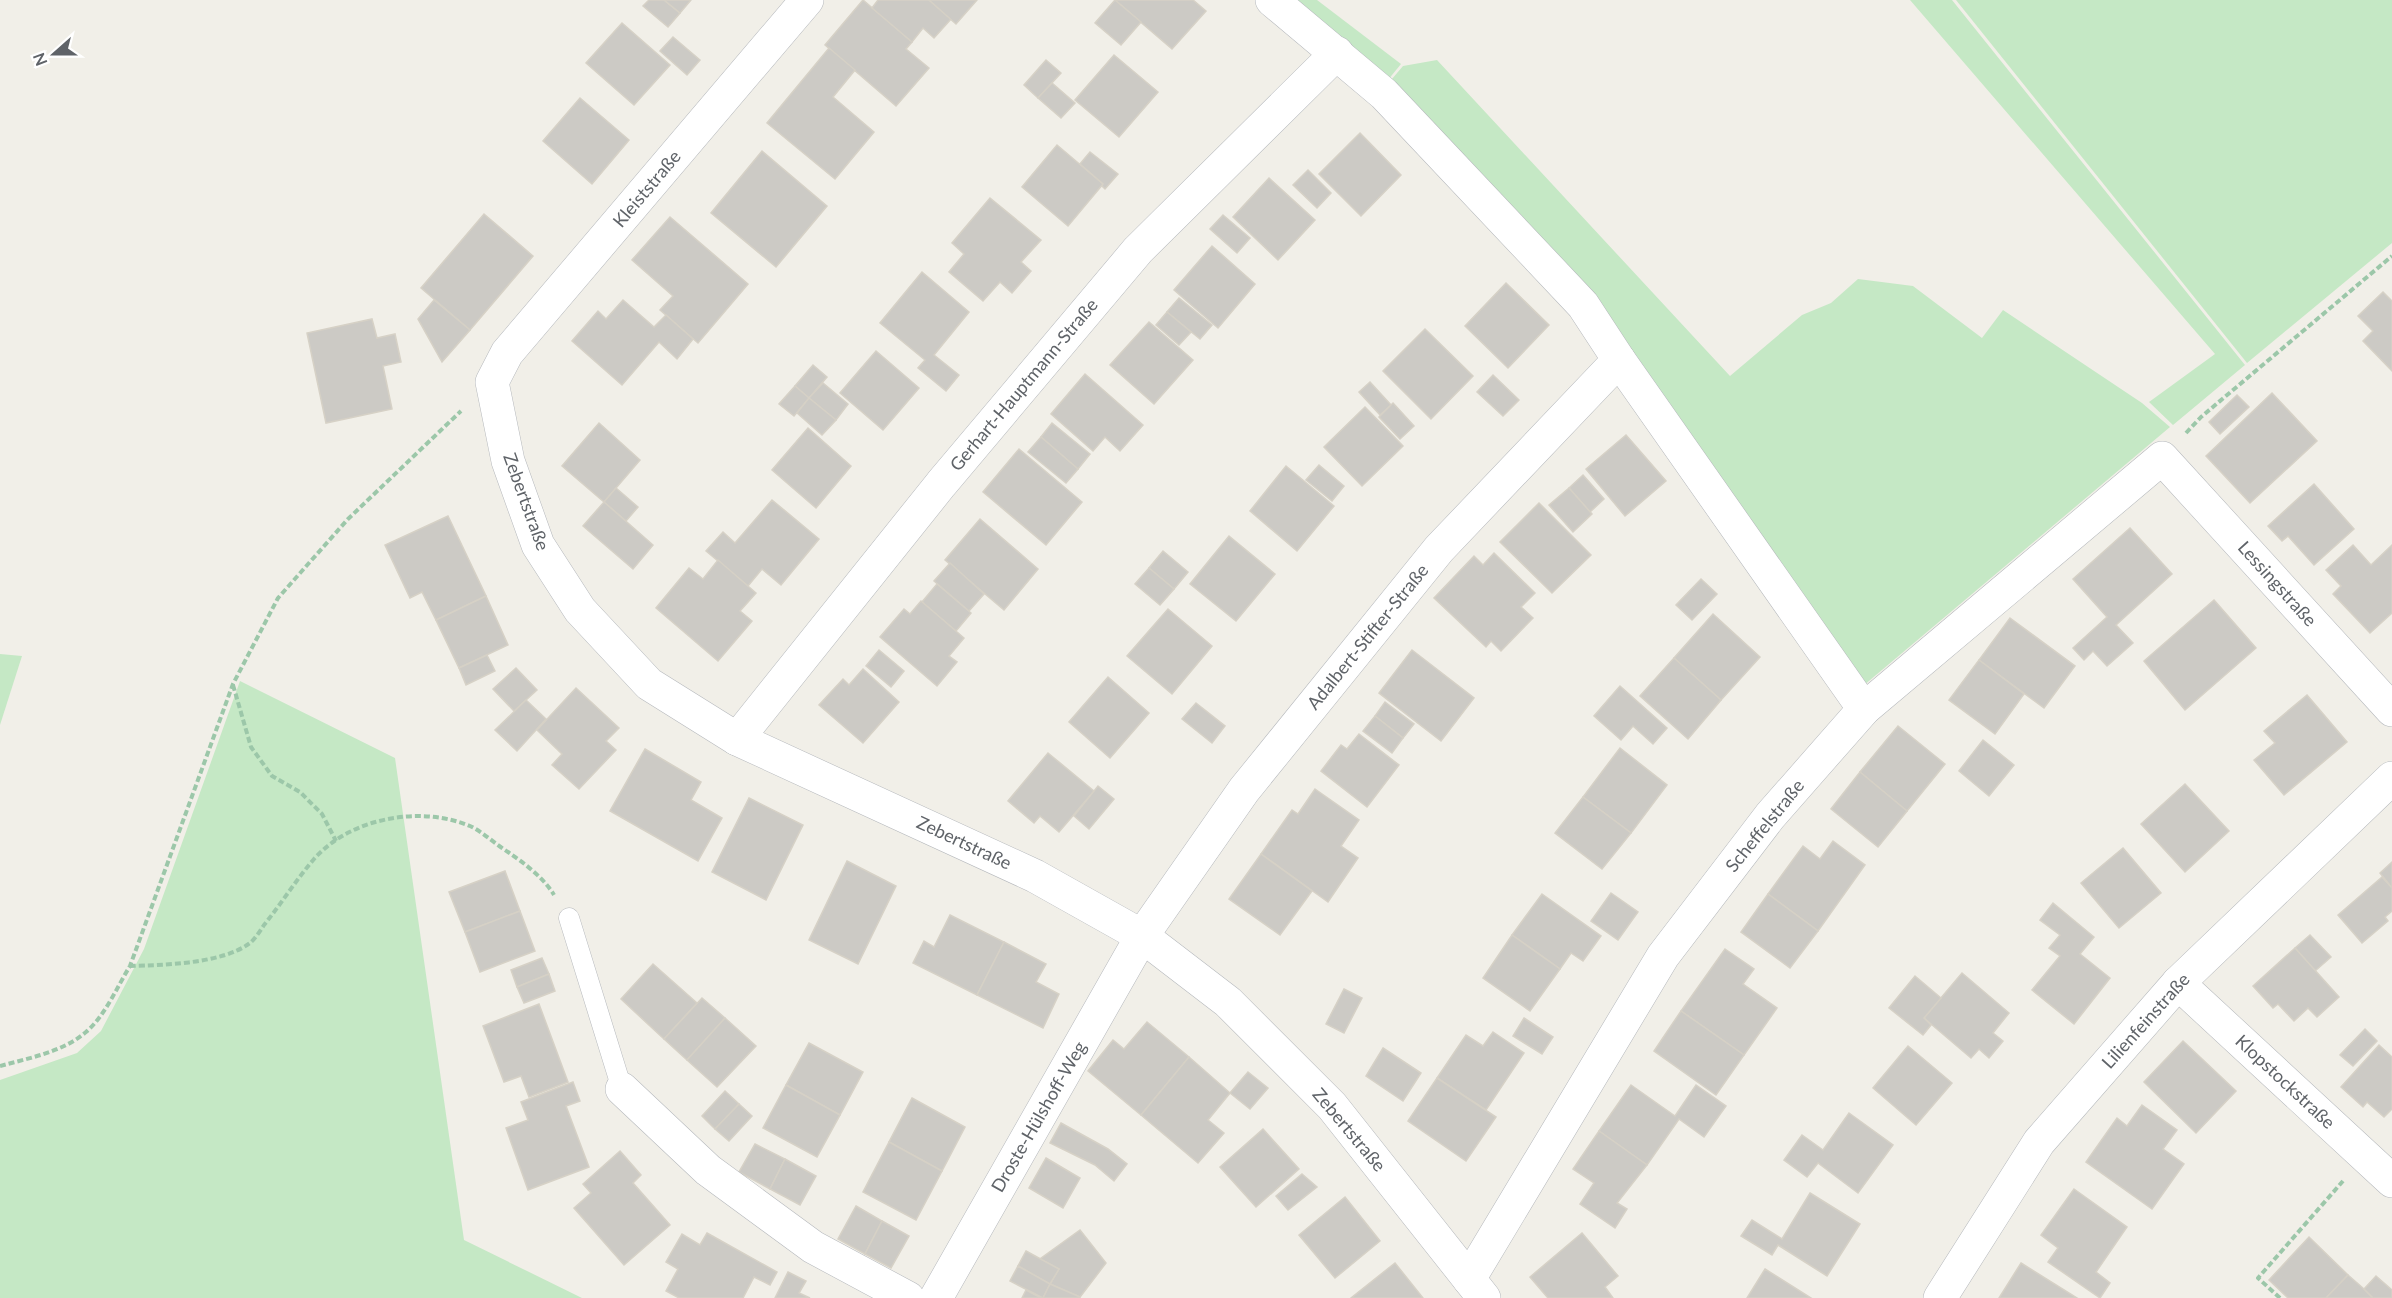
<svg xmlns="http://www.w3.org/2000/svg" width="2392" height="1298" viewBox="0 0 2392 1298" font-family="Lato,sans-serif">
  <rect width="100%" height="100%" fill="#f1efe8"/>
  <!-- green -->
  <g fill="#c5e8c5">
    <polygon points="1274,0 1317,0 1401,64 1383,86"/>
    <polygon points="1910,0 1952,0 2245,365 2173,425 2149,402 2215,354"/>
    <polygon points="1956,0 2392,0 2392,243 2247,363"/>
    <polygon points="1437,60 1730,376 1802,315 1831,303 1858,279 1913,286 1982,338 2003,310 2142,403 2170,427 1857,691 1587,301 1386,86 1403,66"/>
    <polygon points="0,654 22,656 0,725"/>
    <polygon points="240,681 395,758 464,1240 582,1298 0,1298 0,1080 77,1053 101,1031 144,949"/>
  </g>
  <!-- building -->
  <g fill="#cccac5" stroke="#d6d1c6" stroke-width="1.5">
    <polygon points="649,0 664,0 680,13 668,27 643,6"/>
    <polygon points="664,0 691,0 680,13"/>
    <polygon points="863,0 912,42 906,49 929,68 896,106 825,45"/>
    <polygon points="878,0 929,0 951,19 934,38 923,28 912,42 872,8"/>
    <polygon points="929,0 977,0 956,24"/>
    <polygon points="1115,0 1193,0 1206,11 1172,49"/>
    <polygon points="1115,0 1141,22 1121,45 1095,23"/>
    <polygon points="622,23 670,65 634,105 586,63"/>
    <polygon points="673,37 700,60 687,75 660,51"/>
    <polygon points="829,48 855,70 833,97 874,132 835,179 767,123"/>
    <polygon points="1114,55 1158,92 1119,137 1075,100"/>
    <polygon points="1046,60 1061,73 1038,98 1024,85"/>
    <polygon points="1052,83 1075,103 1061,118 1038,98"/>
    <polygon points="580,98 629,140 592,184 543,141"/>
    <polygon points="1360,133 1401,175 1361,216 1319,174"/>
    <polygon points="1057,145 1103,184 1068,226 1022,187"/>
    <polygon points="762,151 827,206 776,267 711,213"/>
    <polygon points="1090,152 1118,174 1105,189 1102,186 1103,184 1080,164"/>
    <polygon points="1308,170 1331,193 1317,208 1293,185"/>
    <polygon points="1269,178 1315,220 1278,260 1233,217"/>
    <polygon points="990,198 1041,240 1021,262 1031,271 1012,293 1000,282 983,301 949,272 964,254 952,243"/>
    <polygon points="484,214 533,256 470,330 421,288"/>
    <polygon points="1223,215 1250,238 1237,253 1210,229"/>
    <polygon points="670,217 748,284 698,343 660,310 673,296 632,260"/>
    <polygon points="1212,246 1255,284 1218,328 1174,290"/>
    <polygon points="922,272 969,312 934,355 959,375 946,391 918,368 925,360 880,323"/>
    <polygon points="1506,283 1549,325 1508,368 1465,326"/>
    <polygon points="2383,292 2392,301 2392,371 2363,341 2373,331 2358,316"/>
    <polygon points="1179,298 1212,325 1200,339 1167,312"/>
    <polygon points="434,300 470,330 442,362 418,319"/>
    <polygon points="623,300 654,327 666,315 693,339 677,359 659,342 622,385 572,341 598,311 606,319"/>
    <polygon points="1167,312 1191,332 1179,345 1156,325"/>
    <polygon points="372,319 377,338 395,334 401,362 383,366 392,409 326,423 307,333"/>
    <polygon points="1149,322 1193,360 1154,404 1110,365"/>
    <polygon points="1425,329 1473,376 1431,419 1383,371"/>
    <polygon points="876,351 919,388 883,430 840,393"/>
    <polygon points="813,365 827,377 809,398 795,386"/>
    <polygon points="1085,374 1143,425 1120,451 1105,437 1093,451 1051,414"/>
    <polygon points="1493,375 1519,400 1503,416 1477,392"/>
    <polygon points="1370,382 1391,405 1380,415 1359,392"/>
    <polygon points="823,383 848,404 836,420 809,398"/>
    <polygon points="795,386 809,398 794,416 779,404"/>
    <polygon points="2272,393 2317,441 2250,503 2206,456"/>
    <polygon points="2237,395 2249,407 2220,434 2209,422"/>
    <polygon points="809,398 836,420 822,435 797,413"/>
    <polygon points="1393,403 1414,426 1400,439 1379,417"/>
    <polygon points="1365,407 1403,446 1362,486 1324,447"/>
    <polygon points="599,423 640,460 604,502 562,466"/>
    <polygon points="1052,423 1090,454 1078,469 1041,437"/>
    <polygon points="808,428 851,466 816,508 772,470"/>
    <polygon points="1626,435 1666,481 1625,516 1586,469"/>
    <polygon points="1041,437 1078,469 1066,483 1028,452"/>
    <polygon points="1019,449 1082,502 1046,545 983,492"/>
    <polygon points="1319,465 1344,486 1332,501 1306,480"/>
    <polygon points="1286,466 1334,506 1297,551 1250,511"/>
    <polygon points="1583,475 1604,499 1590,512 1569,488"/>
    <polygon points="2314,484 2354,529 2314,565 2288,536 2282,541 2268,526"/>
    <polygon points="616,488 638,507 626,521 604,502"/>
    <polygon points="1569,488 1592,514 1573,532 1549,505"/>
    <polygon points="772,500 819,539 781,585 762,569 748,586 706,551 723,532 735,543"/>
    <polygon points="604,502 653,545 633,569 583,526"/>
    <polygon points="1539,503 1591,555 1552,593 1500,542"/>
    <polygon points="448,516 486,596 436,620 422,592 410,598 385,545"/>
    <polygon points="980,519 1038,569 1004,610 945,560"/>
    <polygon points="2130,528 2172,574 2116,625 2133,643 2107,666 2093,651 2084,660 2073,648 2107,617 2073,579"/>
    <polygon points="1229,536 1275,574 1236,621 1190,584"/>
    <polygon points="2353,545 2371,565 2392,545 2392,613 2370,633 2333,594 2341,586 2326,570"/>
    <polygon points="1163,551 1188,572 1174,589 1149,568"/>
    <polygon points="1494,553 1535,593 1521,607 1533,618 1501,651 1491,641 1486,647 1434,598 1474,556 1483,565"/>
    <polygon points="718,560 756,593 740,611 752,621 718,661 656,608 689,568 703,579"/>
    <polygon points="950,563 984,594 969,611 934,581"/>
    <polygon points="1149,568 1174,589 1160,605 1135,584"/>
    <polygon points="1701,579 1717,594 1692,620 1676,605"/>
    <polygon points="937,584 971,613 956,631 922,602"/>
    <polygon points="486,596 508,645 459,668 436,620"/>
    <polygon points="2214,600 2256,648 2185,710 2144,661"/>
    <polygon points="921,601 964,638 949,656 957,662 937,686 880,637 904,609 910,614"/>
    <polygon points="1168,609 1212,646 1172,694 1127,656"/>
    <polygon points="1713,614 1760,657 1721,700 1674,658"/>
    <polygon points="2010,618 2075,666 2044,708 1979,660"/>
    <polygon points="879,650 904,671 891,687 866,666"/>
    <polygon points="1412,650 1474,698 1441,741 1379,693"/>
    <polygon points="487,655 495,671 466,685 459,668"/>
    <polygon points="1674,658 1721,700 1688,739 1640,696"/>
    <polygon points="1979,660 2024,694 1995,734 1949,700"/>
    <polygon points="516,668 537,690 514,711 493,689"/>
    <polygon points="863,669 899,702 863,743 819,705 843,679 849,685"/>
    <polygon points="1108,677 1149,713 1110,758 1069,722"/>
    <polygon points="1620,686 1667,728 1653,744 1633,726 1621,740 1594,716"/>
    <polygon points="576,688 619,728 606,741 616,750 579,789 552,765 562,754 537,730"/>
    <polygon points="2307,695 2347,742 2284,795 2254,760 2275,743 2264,731"/>
    <polygon points="526,700 546,719 517,751 495,730"/>
    <polygon points="1385,702 1414,724 1403,738 1375,716"/>
    <polygon points="1196,703 1225,726 1212,743 1182,719"/>
    <polygon points="1375,716 1403,738 1392,753 1363,731"/>
    <polygon points="1898,726 1945,764 1907,811 1860,772"/>
    <polygon points="1359,734 1399,765 1367,807 1321,771 1341,745 1347,749"/>
    <polygon points="1983,740 2014,765 1989,796 1959,771"/>
    <polygon points="1620,748 1667,785 1631,833 1583,797"/>
    <polygon points="645,749 701,782 691,800 722,818 698,861 610,811"/>
    <polygon points="1048,753 1094,791 1059,832 1040,816 1034,823 1008,801"/>
    <polygon points="1860,772 1907,811 1878,847 1831,809"/>
    <polygon points="2185,784 2229,831 2185,872 2141,824"/>
    <polygon points="1098,786 1114,799 1089,829 1074,816"/>
    <polygon points="1315,789 1359,820 1341,846 1358,858 1328,902 1261,854 1292,810 1298,814"/>
    <polygon points="1583,797 1631,833 1602,869 1555,833"/>
    <polygon points="749,798 803,825 766,900 712,872"/>
    <polygon points="1833,841 1865,865 1818,931 1768,894 1803,846 1820,859"/>
    <polygon points="2123,848 2161,893 2119,928 2081,883"/>
    <polygon points="1261,854 1312,891 1280,935 1229,899"/>
    <polygon points="847,861 896,886 858,964 809,940"/>
    <polygon points="2392,862 2392,888 2380,873"/>
    <polygon points="505,871 520,911 465,932 449,892"/>
    <polygon points="2382,877 2392,888 2392,911 2385,917 2388,921 2362,943 2338,915"/>
    <polygon points="1611,893 1638,912 1618,940 1591,921"/>
    <polygon points="1542,894 1601,936 1583,961 1571,953 1560,969 1512,935"/>
    <polygon points="1768,894 1818,931 1790,968 1741,932"/>
    <polygon points="2053,903 2094,937 2080,954 2110,978 2074,1024 2032,990 2060,956 2049,948 2060,935 2040,920"/>
    <polygon points="520,911 535,951 480,972 465,932"/>
    <polygon points="950,915 1004,942 977,995 913,963 924,941 934,947"/>
    <polygon points="1512,935 1560,969 1530,1011 1483,978"/>
    <polygon points="2310,935 2331,957 2315,971 2295,948"/>
    <polygon points="1004,942 1046,964 1036,982 1059,994 1043,1028 977,995"/>
    <polygon points="2295,948 2339,997 2317,1017 2308,1008 2294,1021 2278,1004 2273,1008 2253,986"/>
    <polygon points="1725,949 1754,969 1743,984 1777,1008 1744,1055 1681,1011"/>
    <polygon points="542,958 549,974 517,987 511,970"/>
    <polygon points="653,964 697,1003 664,1039 621,999"/>
    <polygon points="1962,973 2009,1013 1993,1033 2003,1041 1989,1058 1979,1049 1971,1058 1924,1018"/>
    <polygon points="549,974 555,991 524,1003 517,987"/>
    <polygon points="1915,976 1941,998 1924,1018 1931,1025 1923,1035 1889,1008"/>
    <polygon points="1344,989 1362,998 1344,1033 1326,1024"/>
    <polygon points="702,998 725,1018 687,1060 664,1039"/>
    <polygon points="539,1004 568,1082 529,1097 521,1076 504,1082 483,1026"/>
    <polygon points="1681,1011 1744,1055 1716,1095 1654,1051"/>
    <polygon points="725,1018 756,1046 717,1087 687,1060"/>
    <polygon points="1524,1018 1553,1037 1542,1054 1513,1036"/>
    <polygon points="1147,1022 1189,1057 1141,1115 1088,1071 1113,1040 1124,1049"/>
    <polygon points="2365,1029 2377,1041 2353,1066 2340,1055"/>
    <polygon points="1493,1032 1524,1053 1486,1110 1437,1078 1466,1035 1483,1046"/>
    <polygon points="2183,1041 2236,1091 2196,1133 2144,1082"/>
    <polygon points="809,1043 863,1072 840,1115 786,1085"/>
    <polygon points="2379,1045 2392,1057 2392,1109 2384,1117 2367,1102 2363,1107 2341,1087"/>
    <polygon points="1908,1046 1952,1083 1916,1125 1873,1088"/>
    <polygon points="1383,1048 1421,1073 1403,1101 1366,1076"/>
    <polygon points="1189,1057 1230,1093 1208,1120 1224,1133 1198,1163 1141,1115"/>
    <polygon points="1248,1072 1268,1088 1250,1109 1230,1093"/>
    <polygon points="1437,1078 1496,1117 1466,1161 1408,1121"/>
    <polygon points="573,1082 580,1101 566,1106 589,1167 528,1190 506,1128 528,1120 521,1102"/>
    <polygon points="786,1085 840,1115 817,1157 763,1128"/>
    <polygon points="1631,1085 1675,1116 1696,1085 1726,1106 1704,1137 1679,1119 1647,1165 1599,1131"/>
    <polygon points="725,1091 739,1104 715,1129 702,1116"/>
    <polygon points="912,1098 965,1127 942,1171 889,1142"/>
    <polygon points="739,1104 752,1116 729,1141 715,1129"/>
    <polygon points="2142,1105 2177,1130 2163,1149 2184,1164 2152,1209 2086,1162 2117,1118 2127,1126"/>
    <polygon points="1849,1113 1893,1145 1858,1193 1818,1163 1807,1177 1784,1160 1802,1135 1823,1150"/>
    <polygon points="1061,1123 1108,1149 1127,1164 1114,1181 1095,1165 1050,1143"/>
    <polygon points="1263,1129 1299,1169 1256,1207 1220,1167"/>
    <polygon points="1599,1131 1647,1165 1617,1203 1627,1209 1615,1228 1580,1204 1594,1183 1573,1169"/>
    <polygon points="889,1142 942,1171 916,1220 863,1192"/>
    <polygon points="755,1144 785,1159 770,1189 739,1172"/>
    <polygon points="620,1151 641,1175 633,1183 670,1225 624,1265 574,1208 591,1193 583,1184"/>
    <polygon points="1046,1158 1080,1178 1063,1208 1029,1188"/>
    <polygon points="785,1159 816,1176 800,1205 770,1189"/>
    <polygon points="1302,1174 1317,1187 1288,1210 1276,1196"/>
    <polygon points="2074,1189 2127,1227 2096,1272 2110,1283 2100,1298 2048,1262 2058,1248 2041,1235"/>
    <polygon points="1810,1193 1860,1224 1827,1276 1778,1245 1772,1255 1741,1236 1752,1220 1782,1239"/>
    <polygon points="1345,1197 1380,1241 1335,1278 1299,1235"/>
    <polygon points="856,1206 882,1221 865,1254 838,1239"/>
    <polygon points="882,1221 909,1236 891,1268 865,1254"/>
    <polygon points="1080,1230 1106,1263 1080,1297 1050,1284 1059,1269 1040,1259"/>
    <polygon points="707,1233 777,1272 770,1285 754,1277 743,1298 679,1298 666,1291 678,1269 666,1262 682,1234 700,1245"/>
    <polygon points="1582,1233 1618,1276 1605,1287 1613,1298 1548,1298 1530,1277"/>
    <polygon points="2309,1237 2348,1275 2326,1298 2288,1298 2269,1280"/>
    <polygon points="1026,1251 1059,1269 1050,1284 1018,1266"/>
    <polygon points="1395,1263 1423,1298 1351,1298"/>
    <polygon points="2021,1263 2077,1298 1999,1298"/>
    <polygon points="1018,1266 1050,1284 1043,1298 1010,1281"/>
    <polygon points="1765,1269 1811,1298 1747,1298"/>
    <polygon points="788,1272 806,1281 799,1293 810,1298 775,1298"/>
    <polygon points="2348,1275 2364,1289 2373,1298 2326,1298"/>
    <polygon points="2376,1276 2392,1290 2392,1298 2373,1298 2364,1289"/>
    <polygon points="1050,1284 1080,1297 1079,1298 1043,1298"/>
    <polygon points="1026,1290 1041,1298 1022,1298"/>
  </g>
  <g fill="none" stroke-linecap="round" stroke-linejoin="round">
    <defs>
      <polyline id="lane" points="569,918 622,1089"/>
      <g id="street">
        <polyline points="807,0 507,353 492,382 508,461 538,545 580,610 649,684 737,739 1035,876 1142,936 1228,1002 1332,1106 1484,1298"/>
        <polyline points="1272,0 1384,94 1583,305 1619,360 1864,709"/>
        <polyline points="737,739 941,484 1138,250 1337,53"/>
        <polyline points="2178,983 2392,1181"/>
        <polyline points="622,1089 708,1170 813,1247 908,1298"/>
        <polyline points="1469,1279 1663,956 1770,816 1864,709 2162,458 2392,710"/>
        <polyline points="936,1298 1142,936 1244,790 1439,549 1619,360"/>
        <polyline points="1940,1298 2039,1142 2178,983 2392,778"/>
      </g>
    </defs>
    <!-- lane casing -->
    <use href="#lane" stroke="#b5b8bc" stroke-width="21"/>
    <!-- street casing -->
    <use href="#street" stroke="#b5b8bc" stroke-width="34"/>
    <!-- path -->
    <g stroke="#9cc7a9" stroke-width="4" stroke-dasharray="6 3" stroke-linecap="butt">
      <polyline points="2186,433 2201,417 2392,256"/>
      <polyline points="233,685 251,747 272,776 300,792 322,814 336,841"/>
      <path d="M130 966C163 965 222 964 250 943 255 939 260 931 264 925 281 904 296 880 314 859 350 818 420 805 470 826 483 832 495 844 508 852 524 863 544 878 554 895"/>
      <path d="M0 1066C29 1058 63 1052 86 1032 105 1016 117 987 130 966L233 684 278 598 348 519 461 411"/>
      <polyline points="2280,1298 2258,1278 2343,1181"/>
    </g>
    <!-- lane -->
    <use href="#lane" stroke="#fff" stroke-width="20"/>
    <!-- street -->
    <use href="#street" stroke="#fff" stroke-width="33"/>
  </g>
  <g text-anchor="middle" stroke-width="6" stroke-linejoin="round" paint-order="stroke">
    <!-- street labels -->
    <g font-size="18" fill="#5f6368" stroke="#fff">
      <text transform="translate(647 189) rotate(-50)" y="6">Kleiststraße</text>
      <text transform="translate(1024 385) rotate(-50)" y="6">Gerhart-Hauptmann-Straße</text>
      <text transform="translate(526 502) rotate(70)" y="6">Zebertstraße</text>
      <text transform="translate(2277 584) rotate(48)" y="6">Lessingstraße</text>
      <text transform="translate(1368 637) rotate(-51)" y="6">Adalbert-Stifter-Straße</text>
      <text transform="translate(1765 826) rotate(-51)" y="6">Scheffelstraße</text>
      <text transform="translate(964 843) rotate(25)" y="6">Zebertstraße</text>
      <text transform="translate(2146 1021) rotate(-48)" y="6">Lilienfeinstraße</text>
      <text transform="translate(2285 1082) rotate(43)" y="6">Klopstockstraße</text>
      <text transform="translate(1039 1117) rotate(-60)" y="6">Droste-Hülshoff-Weg</text>
      <text transform="translate(1349 1130) rotate(50)" y="6">Zebertstraße</text>
    </g>
  </g>
  <!-- north arrow -->
  <g transform="translate(54 54) rotate(249)" stroke="#ffffff" stroke-width="4.5" paint-order="stroke">
  <path d="M0-4.5L10 22L0 15L-10 22Z" fill="#5f6368"/>
  <text y="-9" font-size="16" font-weight="bold" text-anchor="middle" fill="#5f6368">N</text>
  </g>
</svg>
